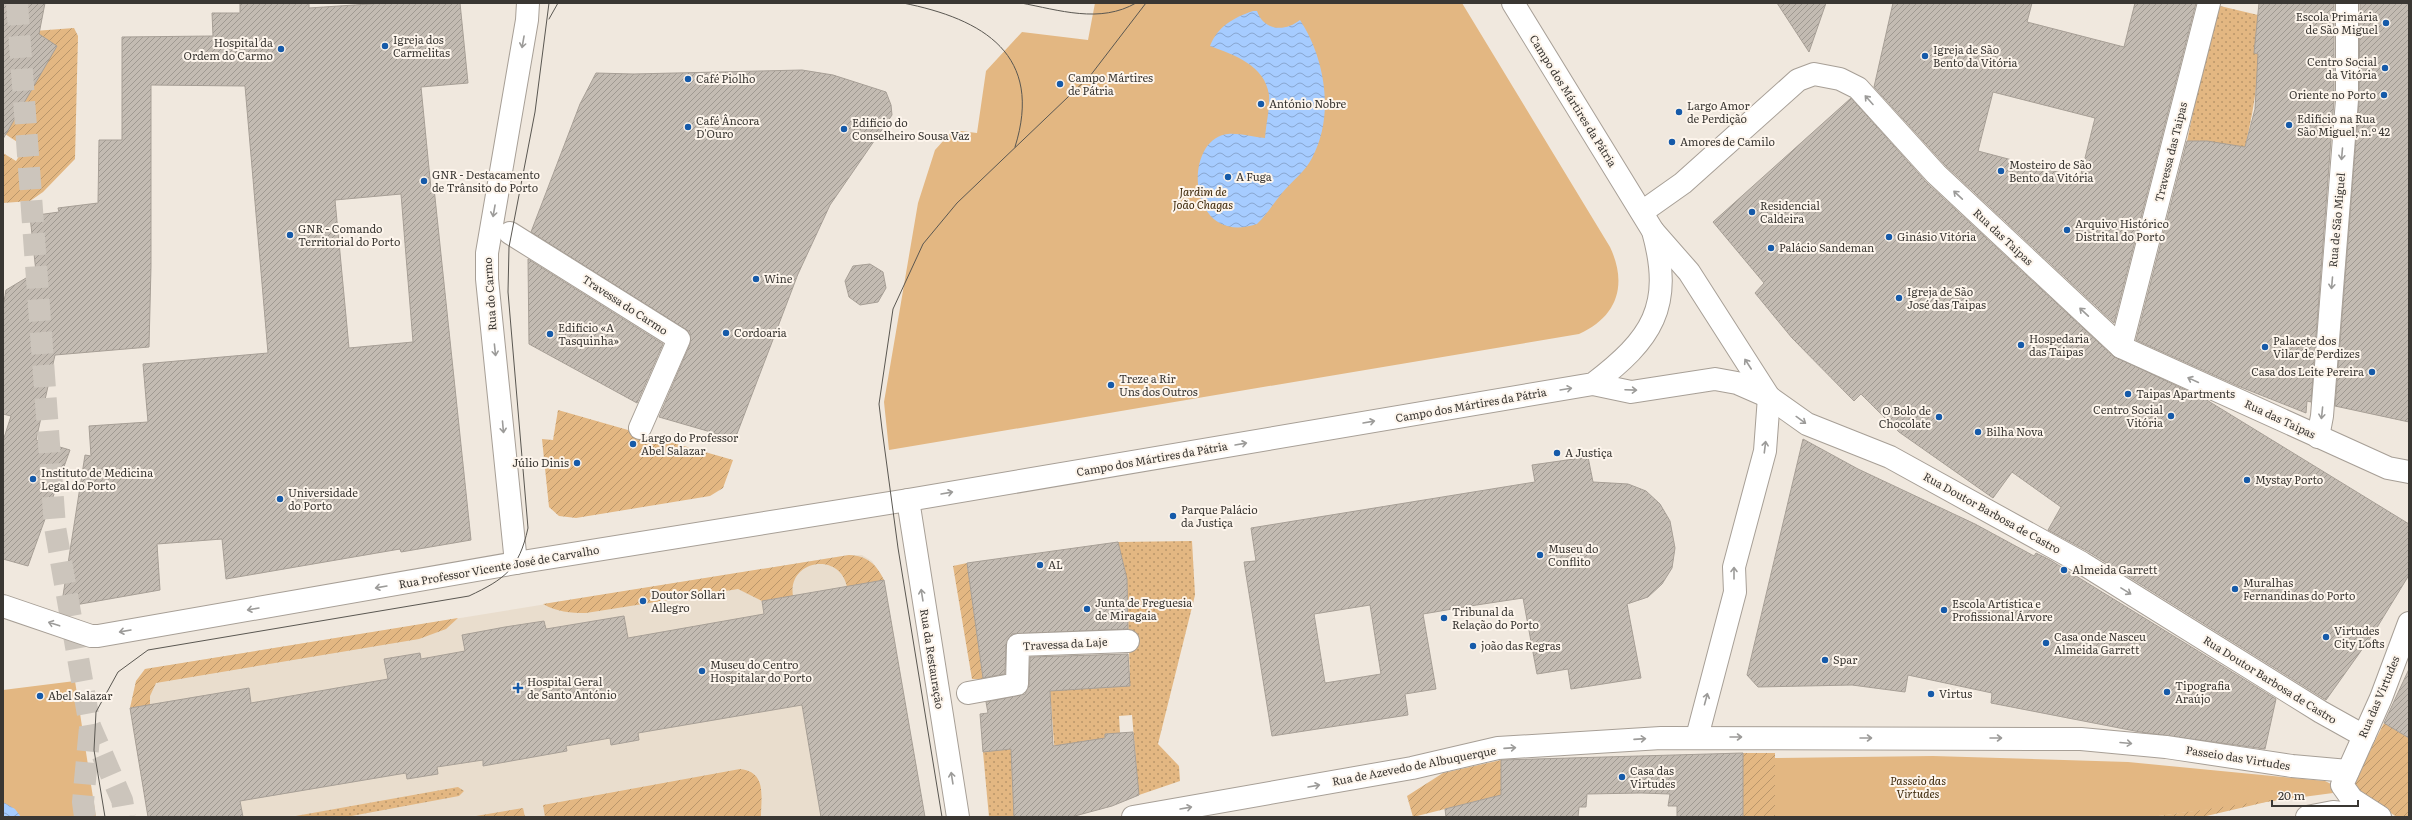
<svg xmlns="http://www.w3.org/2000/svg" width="2412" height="820" viewBox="0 0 2412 820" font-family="Literata,serif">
  <defs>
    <pattern id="grass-dots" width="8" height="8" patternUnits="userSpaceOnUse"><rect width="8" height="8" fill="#e3b782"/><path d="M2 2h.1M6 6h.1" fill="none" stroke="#b9966b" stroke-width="1.8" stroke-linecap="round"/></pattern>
    <pattern id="garden-furrows" width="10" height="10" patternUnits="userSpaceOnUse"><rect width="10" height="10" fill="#e3b782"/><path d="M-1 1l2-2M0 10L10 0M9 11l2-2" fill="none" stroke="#b9966b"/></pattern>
    <pattern id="water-waves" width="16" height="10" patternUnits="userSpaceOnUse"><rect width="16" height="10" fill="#a6ccff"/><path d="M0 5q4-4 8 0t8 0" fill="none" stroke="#88a6cf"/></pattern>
    <pattern id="building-hatch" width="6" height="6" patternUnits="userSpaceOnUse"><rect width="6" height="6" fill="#c3bbb2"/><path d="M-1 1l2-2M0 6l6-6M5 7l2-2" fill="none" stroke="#9f9991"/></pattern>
  </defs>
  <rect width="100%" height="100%" fill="#f0e8de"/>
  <!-- built -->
  <polygon fill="#e9ddcd" points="849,555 862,555 872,561 884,580 925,817 148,817 130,708 136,681 145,669"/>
  <!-- grass -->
  <g fill="url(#grass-dots)">
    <path d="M2216 5 2258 15C2261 62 2256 102 2245 147L2206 167 2203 141H2187Z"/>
    <polygon points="1192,541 1195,595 1158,744 1179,766 1180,781 1139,795 1132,715 1119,716 1120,733 1105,734 1108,757 1055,755 1050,691 1130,682 1127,579 1118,542"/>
    <polygon points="1011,749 1014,817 989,817 983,752"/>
    <polygon points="458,787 464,791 459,796 346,817 290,817"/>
  </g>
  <!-- park -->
  <g fill="#e3b782">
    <path d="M1095 3H1462L1610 247C1628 285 1617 317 1579 334L889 450 884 402 918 203 935 150 953 130 977 133 986 71 1022 32 1088 40Z"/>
    <polygon points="75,681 96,817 3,817 3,690"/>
    <polygon points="1933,756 2128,762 2325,781 2331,784 2333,793 2151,817 1775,817 1775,758"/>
  </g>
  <!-- garden -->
  <g fill="url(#garden-furrows)">
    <polygon points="74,28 78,36 75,159 43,192 30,201 3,203 3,153 16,161 25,147 5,134 34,31"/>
    <polygon points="558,410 733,460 723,488 710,496 576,518 559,516 549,507 542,439 553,440"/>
    <path d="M849 555C868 556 876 564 884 580L847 587C840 551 787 560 793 596L762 601 738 589 586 613C570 613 557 612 543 604Z"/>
    <polygon points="967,563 983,679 972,679 953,566"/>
    <polygon points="458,618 446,629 419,639 156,683 150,696 150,705 130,708 136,681 145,669"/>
    <polygon points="2384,723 2409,738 2409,817 2397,817 2351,788"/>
    <rect x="1743" y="753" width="32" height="64"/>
    <polygon points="1501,760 1501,795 1413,817 1407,796 1443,773"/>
    <path d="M740 769C767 772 761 796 761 817H545L543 805Z"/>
    <polygon points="2279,799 2202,817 2151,817"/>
    <polygon points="523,808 525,817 470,817"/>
  </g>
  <!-- water -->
  <g fill="url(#water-waves)">
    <path d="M1253 11H1257C1264 31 1285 32 1300 20 1325 58 1335 115 1312 158 1305 172 1292 181 1282 193 1274 203 1267 214 1257 224 1186 248 1182 138 1228 134 1239 133 1253 137 1265 138 1266 124 1270 108 1269 95 1265 65 1234 55 1210 46 1218 26 1233 18 1253 11Z"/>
    <polygon points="3,802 15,809 21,817 3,817"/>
  </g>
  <!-- building -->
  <g fill="url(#building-hatch)" stroke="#a79f96" fill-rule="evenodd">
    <polygon points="3,3 45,3 39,34 57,46 3,139"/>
    <path d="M240 3H309V8L384 3H460L468 83 421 87 431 189 434 188 471 540 401 552 400 549 226 579 222 539 157 544 160 590 75 605 62 602 85 455 91 456 89 426 148 422 143 364 268 353 245 86 151 85V266L149 347 55 355 36 440 70 450 28 566 3 559V441L11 416 3 414V307L6 290 36 272 30 216 59 212 58 208 98 203 99 140H122V37L213 36 212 13H240ZM401 194 413 342 349 348 335 200Z"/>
    <polygon points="1777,3 1826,3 1809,52"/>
    <path d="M1893 3H2032L2027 22 2124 47 2135 3H2196L2114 323 1945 165 1874 87ZM1993 92 2095 118 2080 178 1978 151Z"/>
    <polygon points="2259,3 2334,3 2334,100 2311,402 2307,401 2306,413 2238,386 2136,340 2187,141 2207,141 2245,147 2255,109 2258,54 2254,53"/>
    <polygon points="2360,3 2409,3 2409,422 2335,406 2359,101"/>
    <polygon points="802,70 833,75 886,92 891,105 892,115 830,205 798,274 735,439 659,417 690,344 690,332 531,232 580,104 596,73 633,74"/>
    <polygon points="1851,98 1927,183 2113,356 2205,399 2409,524 2409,575 2373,634 2326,700 2089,552 2048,530 2061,507 2012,472 1993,498 1899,432 1861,394 1854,401 1792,338 1755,293 1764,283 1713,222"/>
    <polygon points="528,259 663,344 637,403 529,344"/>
    <polygon points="870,264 883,272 886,288 878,302 860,305 849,297 845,281 853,266"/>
    <polygon points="1803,439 1858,469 1975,524 2034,556 2036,553 2050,560 2276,699 2265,749 2140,732 1991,703 1992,693 1908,675 1905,692 1852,685 1758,687 1747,675"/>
    <path d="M1588 457 1593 482 1628 484 1646 491 1660 504 1670 521 1675 548 1672 568 1662 584 1648 597 1627 604 1641 678 1571 689 1568 669 1537 674 1523 598 1470 606 1423 614 1436 689 1405 694 1408 715 1272 736 1244 562 1256 561 1251 528 1535 482 1532 465ZM1370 605 1381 674 1325 683 1314 614Z"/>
    <polygon points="1118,542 1127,579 1128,629 1012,634 1006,644 1005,674 983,678 967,563"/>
    <polygon points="884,580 925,817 821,817 802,705 638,733 639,740 611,745 610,738 566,746 567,751 483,766 483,760 437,767 438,774 407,779 406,773 240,801 243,817 148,817 130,708 249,688 251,703 388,679 384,659 420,653 421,659 465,651 462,635 505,627 544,621 546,629 624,616 628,638 764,614 762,601"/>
    <polygon points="1128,654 1130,686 1050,691 1053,746 1105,738 1105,734 1133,732 1139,795 1112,806 1071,817 1014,817 1011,749 983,752 980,714 988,713 986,702 1025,694 1029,685 1030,657"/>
    <polygon points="2409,669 2409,738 2384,723"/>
    <polygon points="1743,753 1743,817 1677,817 1677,806 1668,806 1670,794 1641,793 1587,794 1586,807 1579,807 1578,817 1446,817 1445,809 1501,795 1501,760"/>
  </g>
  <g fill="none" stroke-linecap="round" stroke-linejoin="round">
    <!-- major-tunnel -->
    <g stroke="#ccc5bc" stroke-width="22" stroke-dasharray="22 11" stroke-linecap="butt">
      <polyline points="17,3 55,527 90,726 122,800 125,817"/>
      <polyline points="85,817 83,802 90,727"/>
    </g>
    <defs>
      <g id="minor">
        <polyline points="1642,212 1683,183 1798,80 1814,74 1840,79 1858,88 1936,174 2121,347 2388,468 2409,472"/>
        <polyline points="1653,231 1689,272 1769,397 1765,451 1734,567 1735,592 1697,737"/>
        <polyline points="510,233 679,339 640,428"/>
        <polyline points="2121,347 2209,3"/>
        <polyline points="1593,384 1631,392 1715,379 1737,383 1769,397 1807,424 1890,457 2082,563 2321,712 2364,736"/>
        <polyline points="2318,437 2322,416 2347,100 2347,3"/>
        <polyline points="516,563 487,279 487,253 527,20 528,3"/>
        <polyline points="3,606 91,636 98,636 516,563 908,500"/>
        <polyline points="968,693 1017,684 1018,645 1128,641"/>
        <polyline points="1133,817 1412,768 1498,748 1661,738 2081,739 2166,747 2292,766 2348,771"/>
        <polyline points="2307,817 2333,812 2376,816"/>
        <polyline points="2380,817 2352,799 2342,785 2381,698 2409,623"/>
      </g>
      <path id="major" d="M958 817 908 500 1593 384C1652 339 1674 307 1653 231L1513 3"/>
    </defs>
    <!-- minor casing -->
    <use href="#minor" stroke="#a79f96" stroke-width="24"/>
    <!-- major casing -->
    <use href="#major" stroke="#a79f96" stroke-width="24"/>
    <!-- minor -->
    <use href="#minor" stroke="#fff" stroke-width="22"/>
    <!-- major -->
    <use href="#major" stroke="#fff" stroke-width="22"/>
    <!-- tram -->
    <g stroke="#5a5751" stroke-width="1">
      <path d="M903 3C984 19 1044 55 1015 147"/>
      <path d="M1021 3C1059 10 1100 24 1136 3"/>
      <polyline points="549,19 558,3"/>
      <path d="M105 817 94 750 96 712 118 672 148 650 469 596C505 579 519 569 528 528L508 292 509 247 535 112 549 3"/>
      <polyline points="942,817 898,548 882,429 879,404 893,309 923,244 957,203 1090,76 1146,3"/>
    </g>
  </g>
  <!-- one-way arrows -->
  <defs><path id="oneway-shaft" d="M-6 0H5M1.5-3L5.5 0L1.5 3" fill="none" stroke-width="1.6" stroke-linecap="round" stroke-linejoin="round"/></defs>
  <g stroke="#9c9b99">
    <use href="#oneway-shaft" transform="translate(523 42) rotate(100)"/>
    <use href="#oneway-shaft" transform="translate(1869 100) rotate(-132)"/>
    <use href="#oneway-shaft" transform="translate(2342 154) rotate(95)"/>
    <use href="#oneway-shaft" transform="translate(1958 195) rotate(-137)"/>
    <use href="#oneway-shaft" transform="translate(494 211) rotate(100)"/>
    <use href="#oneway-shaft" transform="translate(2332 283) rotate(95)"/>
    <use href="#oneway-shaft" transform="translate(2084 312) rotate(-137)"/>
    <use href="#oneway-shaft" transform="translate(495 350) rotate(84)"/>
    <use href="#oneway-shaft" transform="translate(1748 364) rotate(-123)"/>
    <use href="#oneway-shaft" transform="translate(2193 380) rotate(-155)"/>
    <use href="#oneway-shaft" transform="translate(1566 389) rotate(-9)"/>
    <use href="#oneway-shaft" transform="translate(1631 390) rotate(2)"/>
    <use href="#oneway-shaft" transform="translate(2322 413) rotate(96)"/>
    <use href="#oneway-shaft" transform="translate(1801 420) rotate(36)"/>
    <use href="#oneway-shaft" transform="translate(1369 422) rotate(-10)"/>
    <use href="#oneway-shaft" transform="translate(503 427) rotate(85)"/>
    <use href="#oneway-shaft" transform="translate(1241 444) rotate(-10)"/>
    <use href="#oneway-shaft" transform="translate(1765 447) rotate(-83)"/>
    <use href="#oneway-shaft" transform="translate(947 493) rotate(-10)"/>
    <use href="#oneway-shaft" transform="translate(1734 573) rotate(-90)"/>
    <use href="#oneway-shaft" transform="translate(381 587) rotate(170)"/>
    <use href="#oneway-shaft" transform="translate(2126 591) rotate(32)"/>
    <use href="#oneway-shaft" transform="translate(922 595) rotate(-99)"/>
    <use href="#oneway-shaft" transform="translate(253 609) rotate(170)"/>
    <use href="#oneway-shaft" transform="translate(54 624) rotate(-162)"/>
    <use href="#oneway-shaft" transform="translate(125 631) rotate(170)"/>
    <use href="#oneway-shaft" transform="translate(1706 699) rotate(-75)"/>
    <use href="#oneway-shaft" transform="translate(1736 737)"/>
    <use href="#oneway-shaft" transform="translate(1866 738)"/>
    <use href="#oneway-shaft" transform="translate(1996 738)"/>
    <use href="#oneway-shaft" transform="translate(1640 739) rotate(-4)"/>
    <use href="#oneway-shaft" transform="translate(2126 743) rotate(5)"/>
    <use href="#oneway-shaft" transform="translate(1510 748) rotate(-4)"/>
    <use href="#oneway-shaft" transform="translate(952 778) rotate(-99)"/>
    <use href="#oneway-shaft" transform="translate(1314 786) rotate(-10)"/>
    <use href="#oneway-shaft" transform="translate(1186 808) rotate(-10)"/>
  </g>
  <!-- markers -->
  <g fill="#155aa9" stroke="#fdf5ec" stroke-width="1.5">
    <circle cx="2386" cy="23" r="4"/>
    <circle cx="385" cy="46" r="4"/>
    <circle cx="281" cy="49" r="4"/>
    <circle cx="1925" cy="56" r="4"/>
    <circle cx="2385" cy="68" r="4"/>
    <circle cx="688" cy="79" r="4"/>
    <circle cx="1060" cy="84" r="4"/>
    <circle cx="2384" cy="95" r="4"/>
    <circle cx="1261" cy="104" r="4"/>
    <circle cx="1679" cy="112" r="4"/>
    <circle cx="2289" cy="125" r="4"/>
    <circle cx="688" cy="127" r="4"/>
    <circle cx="844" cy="129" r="4"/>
    <circle cx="1672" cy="142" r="4"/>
    <circle cx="2001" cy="171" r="4"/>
    <circle cx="1228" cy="177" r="4"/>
    <circle cx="424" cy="181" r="4"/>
    <circle cx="1752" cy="212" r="4"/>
    <circle cx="2067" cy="230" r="4"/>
    <circle cx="290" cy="235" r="4"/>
    <circle cx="1889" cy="237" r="4"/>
    <circle cx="1771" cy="248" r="4"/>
    <circle cx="756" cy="279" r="4"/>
    <circle cx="1899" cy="298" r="4"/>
    <circle cx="726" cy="333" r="4"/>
    <circle cx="550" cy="334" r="4"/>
    <circle cx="2021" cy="345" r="4"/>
    <circle cx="2265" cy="347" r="4"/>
    <circle cx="2372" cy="372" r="4"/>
    <circle cx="1111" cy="385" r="4"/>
    <circle cx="2128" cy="394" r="4"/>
    <circle cx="2171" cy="416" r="4"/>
    <circle cx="1939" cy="417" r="4"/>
    <circle cx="1978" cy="432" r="4"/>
    <circle cx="633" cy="444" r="4"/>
    <circle cx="1557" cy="453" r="4"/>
    <circle cx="577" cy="463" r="4"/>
    <circle cx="33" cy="479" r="4"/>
    <circle cx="2247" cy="480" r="4"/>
    <circle cx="280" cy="499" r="4"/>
    <circle cx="1173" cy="516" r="4"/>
    <circle cx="1540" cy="555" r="4"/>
    <circle cx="1040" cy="565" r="4"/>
    <circle cx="2064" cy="570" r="4"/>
    <circle cx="2235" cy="589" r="4"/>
    <circle cx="643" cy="601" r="4"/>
    <circle cx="1087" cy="609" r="4"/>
    <circle cx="1944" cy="610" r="4"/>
    <circle cx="1444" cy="618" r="4"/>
    <circle cx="2326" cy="637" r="4"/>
    <circle cx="2046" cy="643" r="4"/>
    <circle cx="1473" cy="646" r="4"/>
    <circle cx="1825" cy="660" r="4"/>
    <circle cx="702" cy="671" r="4"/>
    <path d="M516 682h4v4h4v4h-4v4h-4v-4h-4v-4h4z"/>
    <circle cx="2167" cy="692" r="4"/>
    <circle cx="1931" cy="694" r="4"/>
    <circle cx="40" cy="696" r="4"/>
    <circle cx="1622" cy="777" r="4"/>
  </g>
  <g text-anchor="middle" stroke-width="4" stroke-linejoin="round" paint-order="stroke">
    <!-- poi labels -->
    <g font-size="11" fill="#3a3733" stroke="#fdf5ec" text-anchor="start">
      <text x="2378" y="21" text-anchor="end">Escola Primária<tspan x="2378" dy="13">de São Miguel</tspan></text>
      <text x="393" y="44">Igreja dos<tspan x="393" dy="13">Carmelitas</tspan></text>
      <text x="273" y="47" text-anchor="end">Hospital da<tspan x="273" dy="13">Ordem do Carmo</tspan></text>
      <text x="1933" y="54">Igreja de São<tspan x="1933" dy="13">Bento da Vitória</tspan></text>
      <text x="2377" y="66" text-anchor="end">Centro Social<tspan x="2377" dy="13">da Vitória</tspan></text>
      <text x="1068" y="82">Campo Mártires<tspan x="1068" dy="13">de Pátria</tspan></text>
      <text x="696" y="83">Café Piolho</text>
      <text x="2376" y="99" text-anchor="end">Oriente no Porto</text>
      <text x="1269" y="108">António Nobre</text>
      <text x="1687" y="110">Largo Amor<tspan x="1687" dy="13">de Perdição</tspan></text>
      <text x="2297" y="123">Edifício na Rua<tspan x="2297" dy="13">São Miguel, n.º 42</tspan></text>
      <text x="696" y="125">Café Âncora<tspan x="696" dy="13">D'Ouro</tspan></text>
      <text x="852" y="127">Edifício do<tspan x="852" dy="13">Conselheiro Sousa Vaz</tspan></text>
      <text x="1680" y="146">Amores de Camilo</text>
      <text x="2009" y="169">Mosteiro de São<tspan x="2009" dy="13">Bento da Vitória</tspan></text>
      <text x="432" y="179">GNR - Destacamento<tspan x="432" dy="13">de Trânsito do Porto</tspan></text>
      <text x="1236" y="181">A Fuga</text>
      <text x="1760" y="210">Residencial<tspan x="1760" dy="13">Caldeira</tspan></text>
      <text x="2075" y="228">Arquivo Histórico<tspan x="2075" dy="13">Distrital do Porto</tspan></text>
      <text x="298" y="233">GNR - Comando<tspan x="298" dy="13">Territorial do Porto</tspan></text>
      <text x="1897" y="241">Ginásio Vitória</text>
      <text x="1779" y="252">Palácio Sandeman</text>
      <text x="764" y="283">Wine</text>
      <text x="1907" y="296">Igreja de São<tspan x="1907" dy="13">José das Taipas</tspan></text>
      <text x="558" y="332">Edifício «A<tspan x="558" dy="13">Tasquinha»</tspan></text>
      <text x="734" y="337">Cordoaria</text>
      <text x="2029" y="343">Hospedaria<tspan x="2029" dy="13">das Taipas</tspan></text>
      <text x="2273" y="345">Palacete dos<tspan x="2273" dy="13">Vilar de Perdizes</tspan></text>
      <text x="2364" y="376" text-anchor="end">Casa dos Leite Pereira</text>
      <text x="1119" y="383">Treze a Rir<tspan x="1119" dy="13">Uns dos Outros</tspan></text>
      <text x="2136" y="398">Taipas Apartments</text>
      <text x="2163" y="414" text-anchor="end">Centro Social<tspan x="2163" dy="13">Vitória</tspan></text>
      <text x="1931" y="415" text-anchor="end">O Bolo de<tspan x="1931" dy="13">Chocolate</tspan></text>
      <text x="1986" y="436">Bilha Nova</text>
      <text x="641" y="442">Largo do Professor<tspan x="641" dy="13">Abel Salazar</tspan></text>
      <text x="1565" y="457">A Justiça</text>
      <text x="569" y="467" text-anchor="end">Júlio Dinis</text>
      <text x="41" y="477">Instituto de Medicina<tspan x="41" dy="13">Legal do Porto</tspan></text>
      <text x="2255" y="484">Mystay Porto</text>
      <text x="288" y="497">Universidade<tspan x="288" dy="13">do Porto</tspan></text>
      <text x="1181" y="514">Parque Palácio<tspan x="1181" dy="13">da Justiça</tspan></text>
      <text x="1548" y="553">Museu do<tspan x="1548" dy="13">Conflito</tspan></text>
      <text x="1048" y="569">AL</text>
      <text x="2072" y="574">Almeida Garrett</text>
      <text x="2243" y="587">Muralhas<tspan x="2243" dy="13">Fernandinas do Porto</tspan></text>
      <text x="651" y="599">Doutor Sollari<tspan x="651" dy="13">Allegro</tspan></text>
      <text x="1095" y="607">Junta de Freguesia<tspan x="1095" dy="13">de Miragaia</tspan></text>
      <text x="1952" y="608">Escola Artística e<tspan x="1952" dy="13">Profissional Árvore</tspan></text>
      <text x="1452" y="616">Tribunal da<tspan x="1452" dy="13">Relação do Porto</tspan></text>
      <text x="2334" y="635">Virtudes<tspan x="2334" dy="13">City Lofts</tspan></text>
      <text x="2054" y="641">Casa onde Nasceu<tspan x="2054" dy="13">Almeida Garrett</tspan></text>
      <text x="1481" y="650">joão das Regras</text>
      <text x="1833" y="664">Spar</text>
      <text x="710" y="669">Museu do Centro<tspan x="710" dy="13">Hospitalar do Porto</tspan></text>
      <text x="527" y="686">Hospital Geral<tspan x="527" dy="13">de Santo António</tspan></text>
      <text x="2175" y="690">Tipografia<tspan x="2175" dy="13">Araújo</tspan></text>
      <text x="1939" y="698">Virtus</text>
      <text x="48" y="700">Abel Salazar</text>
      <text x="1630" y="775">Casa das<tspan x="1630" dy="13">Virtudes</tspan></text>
    </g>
    <!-- street labels -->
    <g font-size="11" fill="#3a3733" stroke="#fdf5ec">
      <text transform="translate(1573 101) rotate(58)" y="4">Campo dos Mártires da Pátria</text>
      <text transform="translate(2171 152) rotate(-76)" y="4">Travessa das Taipas</text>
      <text transform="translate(2337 220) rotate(-85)" y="4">Rua de São Miguel</text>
      <text transform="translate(2003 237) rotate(43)" y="4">Rua das Taipas</text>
      <text transform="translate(490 294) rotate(-94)" y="4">Rua do Carmo</text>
      <text transform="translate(625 305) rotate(33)" y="4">Travessa do Carmo</text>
      <text transform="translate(1471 405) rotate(-10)" y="4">Campo dos Mártires da Pátria</text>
      <text transform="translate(2280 419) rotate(25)" y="4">Rua das Taipas</text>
      <text transform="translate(1152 459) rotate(-10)" y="4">Campo dos Mártires da Pátria</text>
      <text transform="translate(1992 513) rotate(29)" y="4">Rua Doutor Barbosa de Castro</text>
      <text transform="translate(499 567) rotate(-10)" y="4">Rua Professor Vicente José de Carvalho</text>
      <text transform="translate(1065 644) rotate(-3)" y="4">Travessa da Laje</text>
      <text transform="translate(932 659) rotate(81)" y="4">Rua da Restauração</text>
      <text transform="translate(2270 680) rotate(32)" y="4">Rua Doutor Barbosa de Castro</text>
      <text transform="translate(2379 697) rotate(-67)" y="4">Rua das Virtudes</text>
      <text transform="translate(2238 758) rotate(9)" y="4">Passeio das Virtudes</text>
      <text transform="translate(1414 766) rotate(-11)" y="4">Rua de Azevedo de Albuquerque</text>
    </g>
    <!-- park labels -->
    <g font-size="11" font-style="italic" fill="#3d280a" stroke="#fdf5ec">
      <text x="1203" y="196">Jardim de<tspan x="1203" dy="13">João Chagas</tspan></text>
      <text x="1918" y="785">Passeio das<tspan x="1918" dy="13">Virtudes</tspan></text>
    </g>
  </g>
  <!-- border -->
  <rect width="2412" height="820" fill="none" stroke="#3a3733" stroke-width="8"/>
  <!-- scale -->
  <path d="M2272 800v6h86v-6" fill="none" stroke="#3a3733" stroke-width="2"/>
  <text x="2278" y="800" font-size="12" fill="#3a3733" stroke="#fdf5ec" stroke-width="3" paint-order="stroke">20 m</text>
</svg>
